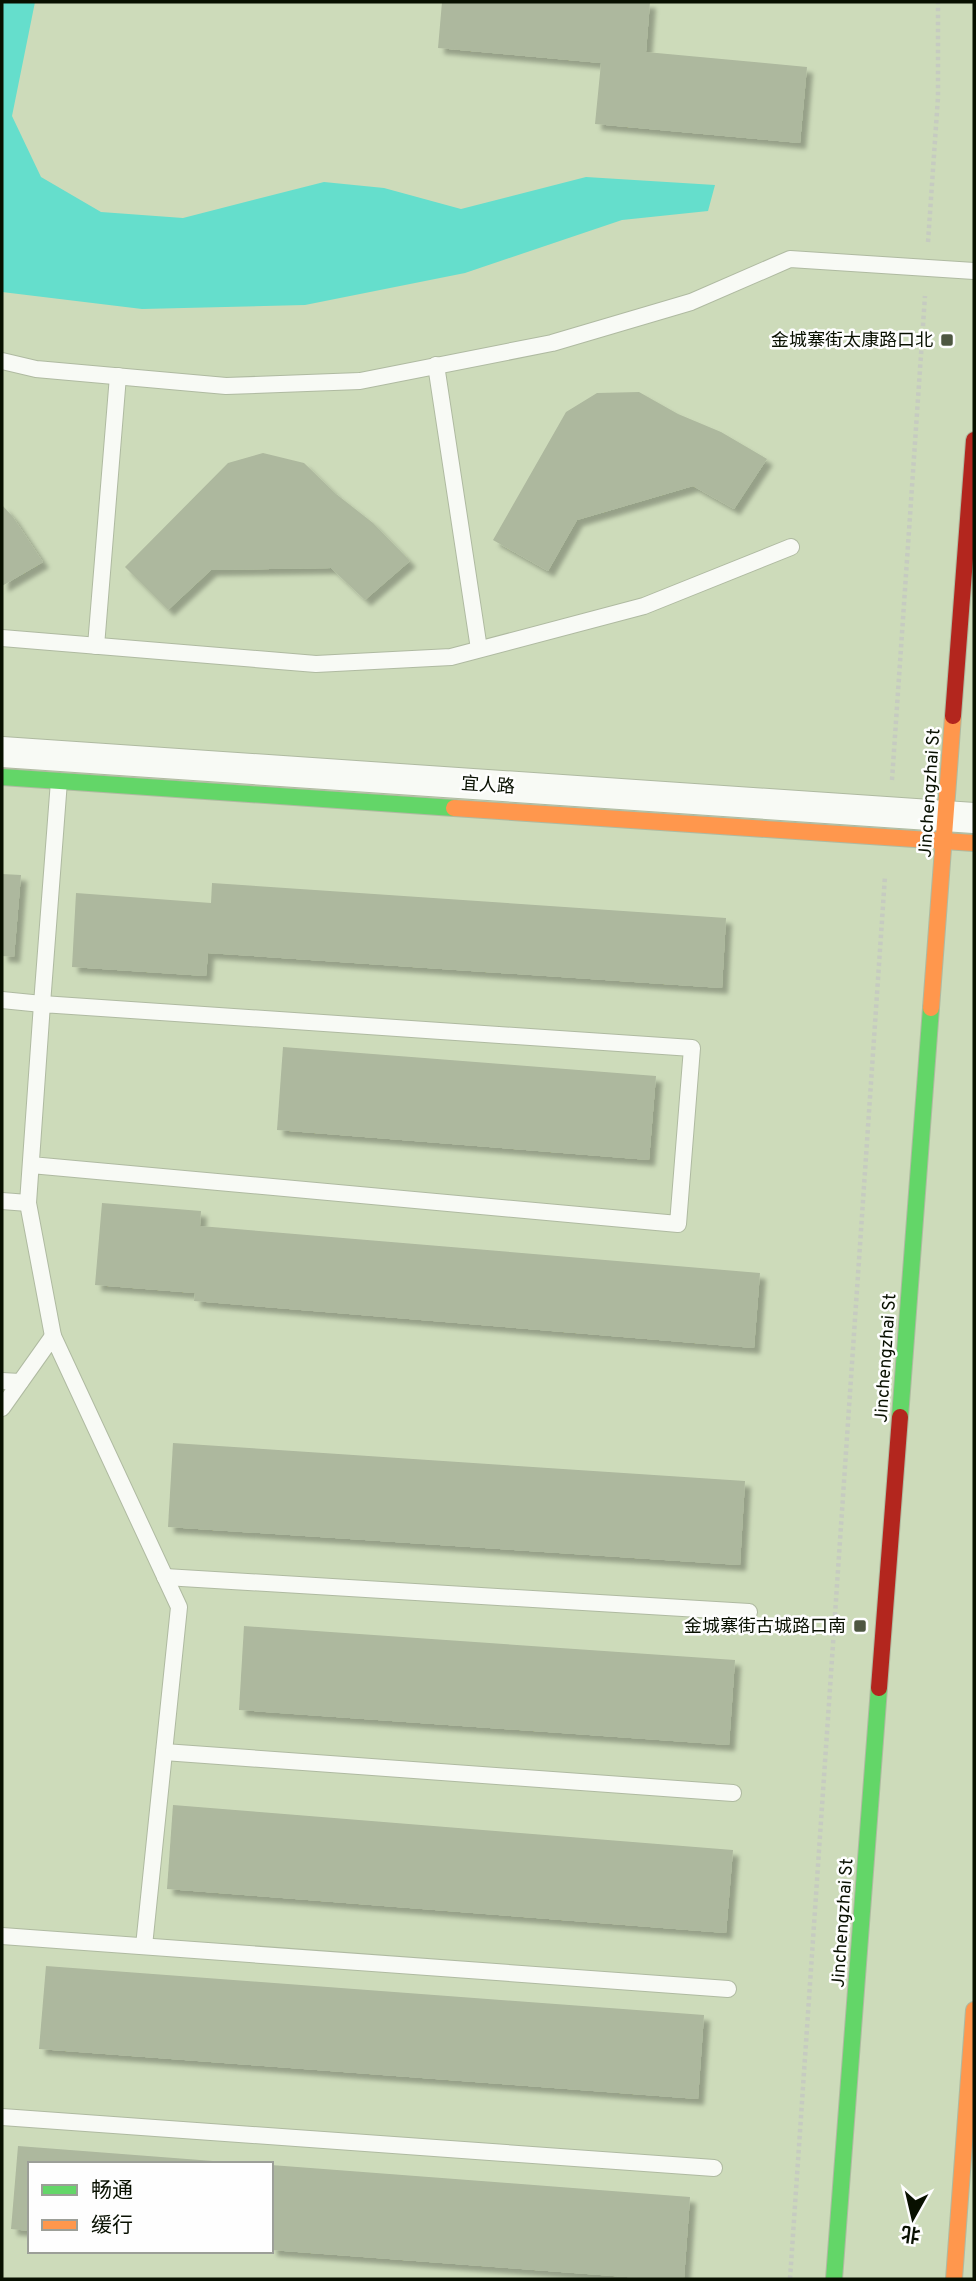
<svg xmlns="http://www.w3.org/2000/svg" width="976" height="2281" viewBox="0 0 976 2281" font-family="Overpass,'Noto Sans SC',sans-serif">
  <defs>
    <filter id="shadow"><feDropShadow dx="6" dy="6" stdDeviation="2" flood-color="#0004"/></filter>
  </defs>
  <rect width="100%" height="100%" fill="#cddbba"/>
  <!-- water -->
  <polygon fill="#65decc" points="2,2 35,2 12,116 41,177 101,212 183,218 324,182 384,188 461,209 586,177 715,185 708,211 622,220 465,273 305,305 142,309 2,292"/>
  <!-- building -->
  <g fill="#adb89e" filter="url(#shadow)">
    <polygon points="442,2 650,2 646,52 807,67 800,143 595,124 601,63 438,48"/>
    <polygon points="639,392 678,414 721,432 767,459 734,509 693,486 577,520 548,571 493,540 566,412 597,393"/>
    <polygon points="263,453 304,463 336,494 373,523 410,561 365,600 331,568 211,570 168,610 125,567 228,463"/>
    <polygon points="2,505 13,517 43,562 2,586"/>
    <polygon points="2,874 21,875 14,957 2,956"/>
    <polygon points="212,883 726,918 722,988 208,953 206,976 72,967 76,893 211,903"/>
    <polygon points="283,1047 656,1076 649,1160 277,1130"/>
    <polygon points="102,1203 201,1211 200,1226 760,1273 754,1348 194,1301 195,1293 95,1285"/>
    <polygon points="173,1443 745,1481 740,1565 168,1527"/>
    <polygon points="244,1626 735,1660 729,1745 239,1710"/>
    <polygon points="173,1805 733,1850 726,1933 167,1889"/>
    <polygon points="46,1966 704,2015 698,2099 39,2049"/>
    <polygon points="18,2146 226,2162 226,2164 30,2164 30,2231 11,2229"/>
    <polygon points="271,2165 690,2197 684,2279 653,2279 271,2250"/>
  </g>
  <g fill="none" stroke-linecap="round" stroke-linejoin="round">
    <defs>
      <g id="lane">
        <polyline points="2,361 36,369 226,386 360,381 552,343 691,302 790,259 974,271"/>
        <polyline points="436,365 479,649"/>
        <polyline points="2,638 316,664 451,657 644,606 791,547"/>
        <polyline points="96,646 118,376"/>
        <polyline points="2,1000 42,1004 59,781"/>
        <polyline points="31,1165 678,1224 692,1048 42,1004 28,1203 53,1336"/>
        <polyline points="2,1201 28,1203"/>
        <polyline points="2,1381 20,1382"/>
        <polyline points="2,1408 53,1336 179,1607 144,1946"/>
        <polyline points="165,1577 749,1612"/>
        <polyline points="164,1752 733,1793"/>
        <polyline points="2,1936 728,1989"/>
        <polyline points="2,2117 714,2168"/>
      </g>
      <polyline id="street" points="2,752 974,818"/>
      <g id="fast">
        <polyline points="2,777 454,808"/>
        <polyline points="900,1417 931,1008"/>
        <polyline points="834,2279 879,1688"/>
      </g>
      <g id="slow">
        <polyline points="454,808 974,843"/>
        <polyline points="931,1008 953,716"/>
        <polyline points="954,2279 974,2010"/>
      </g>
      <g id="jam">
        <polyline points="953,716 974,440"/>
        <polyline points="879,1688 900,1417"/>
      </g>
    </defs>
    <!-- lane casing -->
    <use href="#lane" stroke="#afbaa1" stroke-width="18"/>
    <!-- street casing -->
    <use href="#street" stroke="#afbaa1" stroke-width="32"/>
    <!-- fast casing -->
    <use href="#fast" stroke="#afbaa1" stroke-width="18"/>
    <!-- slow casing -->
    <use href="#slow" stroke="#afbaa1" stroke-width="18"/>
    <!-- jam casing -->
    <use href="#jam" stroke="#afbaa1" stroke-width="18"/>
    <!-- path -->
    <g stroke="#c6cbc1" stroke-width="4.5" stroke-dasharray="3.5 3.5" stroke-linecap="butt">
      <polyline points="928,242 938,97 938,2"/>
      <polyline points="892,780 925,296"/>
      <polyline points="790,2279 885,876"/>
    </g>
    <!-- lane -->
    <use href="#lane" stroke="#f8faf5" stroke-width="16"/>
    <!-- street -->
    <use href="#street" stroke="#f8faf5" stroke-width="30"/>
    <!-- fast -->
    <use href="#fast" stroke="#63d668" stroke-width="16"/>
    <!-- slow -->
    <use href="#slow" stroke="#ff974d" stroke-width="16"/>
    <!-- jam -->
    <use href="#jam" stroke="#b3261e" stroke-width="16"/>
  </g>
  <!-- markers -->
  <g fill="#4d5741" stroke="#fefefe" stroke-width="2.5">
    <rect x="940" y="333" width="14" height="14" rx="3.5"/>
    <rect x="853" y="1619" width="14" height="14" rx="3.5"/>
  </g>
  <g text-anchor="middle" stroke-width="5" stroke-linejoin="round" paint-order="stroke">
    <!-- poi labels -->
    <g font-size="18" fill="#081000" stroke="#fefefe" text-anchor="end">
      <text x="933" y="346">金城寨街太康路口北</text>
      <text x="846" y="1632">金城寨街古城路口南</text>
    </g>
    <!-- street labels -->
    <g font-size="18" fill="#081000" stroke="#fefefe">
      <text transform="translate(488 785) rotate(4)" y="6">宜人路</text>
      <text transform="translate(929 793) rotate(-86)" y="6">Jinchengzhai St</text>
      <text transform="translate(885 1358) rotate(-86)" y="6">Jinchengzhai St</text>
      <text transform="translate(842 1923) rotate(-86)" y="6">Jinchengzhai St</text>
    </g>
  </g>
  <!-- border -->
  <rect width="976" height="2281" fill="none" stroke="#081000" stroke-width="7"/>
  <!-- legend -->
  <rect x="28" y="2162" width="245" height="91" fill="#fefefe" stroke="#9c9f98" stroke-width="2"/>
  <rect x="42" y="2185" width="35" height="10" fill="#63d668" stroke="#9c9f98" stroke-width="2"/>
  <text x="91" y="2197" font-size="21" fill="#081000">畅通</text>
  <rect x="42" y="2220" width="35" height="10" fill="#ff974d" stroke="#9c9f98" stroke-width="2"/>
  <text x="91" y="2232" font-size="21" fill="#081000">缓行</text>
  <!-- north arrow -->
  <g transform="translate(913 2218) rotate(188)" stroke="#fefefe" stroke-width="5" paint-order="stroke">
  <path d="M0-5L12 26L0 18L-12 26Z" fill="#081000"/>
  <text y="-10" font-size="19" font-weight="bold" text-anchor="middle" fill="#081000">北</text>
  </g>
</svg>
